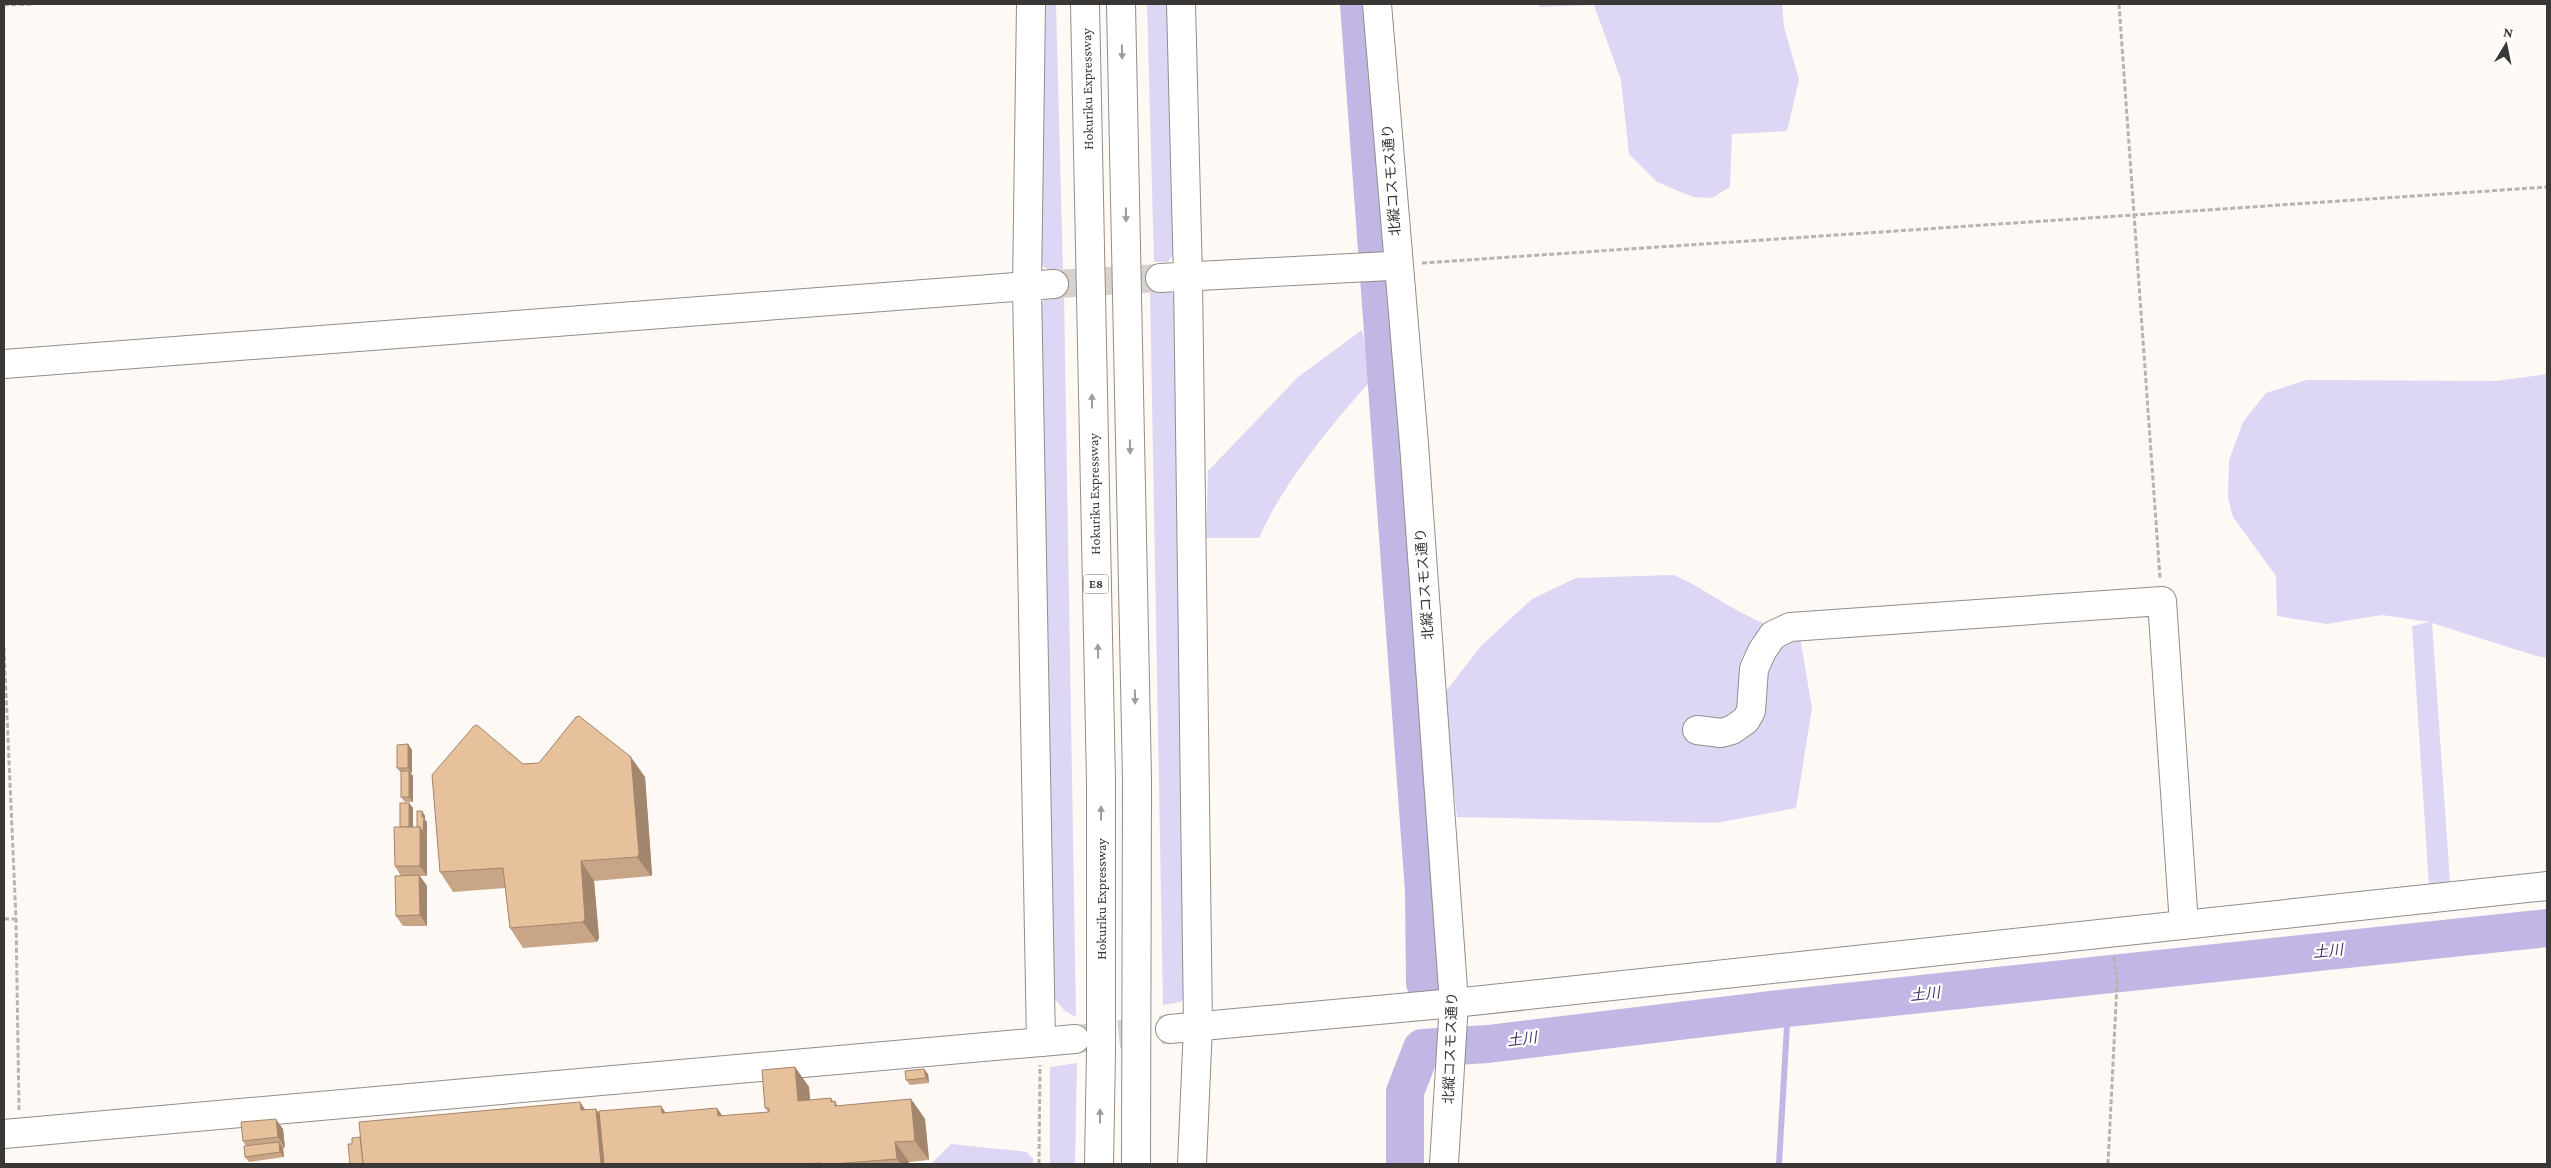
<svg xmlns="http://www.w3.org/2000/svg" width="2551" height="1168" viewBox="0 0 2551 1168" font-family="'Crimson Pro','Noto Sans JP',serif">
  <rect width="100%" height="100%" fill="#fef9f4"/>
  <!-- green -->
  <g fill="#ddd6f4">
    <polygon points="1026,4 1056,4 1063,271 1049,270 1041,265"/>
    <polygon points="1147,4 1173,4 1181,243 1168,262 1154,262"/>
    <polygon points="1538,4 1782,4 1784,27 1799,80 1787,131 1732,134 1730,187 1712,198 1693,197 1657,182 1629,154 1621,80 1594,5 1540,7"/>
    <polygon points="1150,290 1170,291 1182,306 1193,980 1181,1002 1163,1005"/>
    <polygon points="1064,295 1076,1017 1065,1011 1048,991 1037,308 1049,296"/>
    <path d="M1362 330 1372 379C1332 424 1283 483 1259 538H1206L1208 471 1298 377Z"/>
    <polygon points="2547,374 2547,658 2533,655 2432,623 2450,882 2429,886 2412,626 2430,622 2382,615 2327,624 2277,616 2276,576 2233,517 2228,498 2229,460 2243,422 2266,393 2307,380 2496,381"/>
    <path d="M1673 575C1696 584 1714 598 1735 609 1756 621 1777 630 1800 637L1812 708 1796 808 1716 823 1457 817 1443 695 1481 646 1532 599 1576 578Z"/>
    <polygon points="1077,1063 1075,1164 1050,1164 1050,1067"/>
    <polygon points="951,1144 1027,1152 1033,1159 1033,1164 931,1164"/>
  </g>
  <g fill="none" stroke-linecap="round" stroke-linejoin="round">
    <!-- stream -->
    <polyline stroke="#c2b6e4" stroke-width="6" points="1779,1164 1788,1008"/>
    <!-- river -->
    <g stroke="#c2b6e4" stroke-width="38">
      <polyline points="1359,4 1424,891 1425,983"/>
      <polyline points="1405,1164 1405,1092 1422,1048 1488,1044 1788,1008 2547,928"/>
    </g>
    <!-- minor-tunnel -->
    <g stroke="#d7d2ce" stroke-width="28" stroke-dasharray="28 14" stroke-linecap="butt">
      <polyline points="1054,284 1160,278"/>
      <polyline points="1077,1039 1170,1029"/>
    </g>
    <defs>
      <g id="minor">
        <polyline points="1031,4 1027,287 1041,1042"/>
        <polyline points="1181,4 1188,278 1198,1026 1192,1164"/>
        <polyline points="1377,4 1414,444 1454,1003 1444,1164"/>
        <polyline points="1160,278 1389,266"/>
        <polyline points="4,364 1054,284"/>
        <polyline points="1697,730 1721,733 1732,730 1746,720 1751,711 1754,669 1762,651 1773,635 1790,627 2162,601 2184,925"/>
        <polyline points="1170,1029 1454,1003 2547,886"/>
        <polyline points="4,1134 1075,1039"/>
      </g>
      <g id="highway">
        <polyline points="1085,4 1101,782 1101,1052 1099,1164"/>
        <polyline points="1121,4 1137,779 1136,1164"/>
      </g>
    </defs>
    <!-- minor casing -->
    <use href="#minor" stroke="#928d89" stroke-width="30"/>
    <!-- highway casing -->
    <use href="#highway" stroke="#928d89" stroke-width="30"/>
    <!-- path -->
    <g stroke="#b7b3af" stroke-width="3" stroke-dasharray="5 2.5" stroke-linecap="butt">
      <polyline points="2119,4 2160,578"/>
      <polyline points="4,5 34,4"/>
      <polyline points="1422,263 2547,187"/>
      <polyline points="4,648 16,919 19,1110"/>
      <polyline points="4,919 16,919"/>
      <polyline points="1039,1164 1040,1065"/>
      <polyline points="2108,1164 2117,983 2114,955"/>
    </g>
    <!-- minor -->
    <use href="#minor" stroke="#fff" stroke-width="28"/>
    <!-- highway -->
    <use href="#highway" stroke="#fff" stroke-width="28"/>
  </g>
  <!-- wall -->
  <g fill="#c7a586">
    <polygon points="408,744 412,750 412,773 410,773 413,776 413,802 405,802 401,797 401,773 397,768"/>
    <polygon points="523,764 645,777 652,874 651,876 594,881 599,938 597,942 523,948 510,928 505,888 453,892 440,872"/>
    <polygon points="409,803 413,808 413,827 417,827 422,811 425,816 425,820 427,822 427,836 426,836 427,837 427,876 420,876 427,886 427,926 403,926 396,916 401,876 395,866 400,827"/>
    <polygon points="795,1067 809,1087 810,1100 831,1098 833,1101 835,1101 838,1106 911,1099 925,1119 929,1160 909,1162 909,1164 350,1164 586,1110 596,1109 600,1115 666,1113 722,1116 768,1112 765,1108"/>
    <polygon points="928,1074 929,1083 910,1085 906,1080"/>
    <polygon points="283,1129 285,1148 283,1148 284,1157 249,1162 245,1157 246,1146 243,1141"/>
  </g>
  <!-- shaded-wall -->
  <g fill="#a2866d">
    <polygon points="408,744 412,750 412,773 408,768"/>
    <polygon points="631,757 645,777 652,874 651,876 637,857"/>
    <polygon points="409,771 413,776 413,802 409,797"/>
    <polygon points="409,803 413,808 413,834 409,829"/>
    <polygon points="422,811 425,816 425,820 427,822 427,836 423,831 422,817"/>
    <polygon points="420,827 427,837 427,876 420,866"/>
    <polygon points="581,861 594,881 599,938 597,942 583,922"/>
    <polygon points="419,875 427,886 427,926 420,915"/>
    <polygon points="795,1067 809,1087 812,1121 798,1101"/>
    <polygon points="924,1069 928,1074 929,1083 926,1078"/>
    <polygon points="911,1099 925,1119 929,1160 915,1141"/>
    <polygon points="580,1102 594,1122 581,1110"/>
    <polygon points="661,1106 675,1126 662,1113"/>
    <polygon points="717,1108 731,1128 718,1116"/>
    <polygon points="596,1109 610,1129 613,1164 601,1164"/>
    <polygon points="276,1119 283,1129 285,1148 278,1137"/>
    <polygon points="279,1142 283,1148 284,1157 280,1152"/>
    <polygon points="895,1142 909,1162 909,1164 901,1164 897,1159"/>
  </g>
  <!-- building -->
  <g fill="#e7c09c" stroke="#a2866d">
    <polygon points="579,716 631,757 639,854 637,857 581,861 585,919 583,922 510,928 503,868 440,872 432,775 474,726 477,725 523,764 539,763 576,717"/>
    <polygon points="408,744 408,768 397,768 397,745"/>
    <rect x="401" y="771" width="8" height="26"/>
    <rect x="400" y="803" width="9" height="24"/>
    <polygon points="417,811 422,811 422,817 424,817 423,831 422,831 420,827 417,827"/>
    <polygon points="394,827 420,827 420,866 395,866"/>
    <polygon points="419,875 420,915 396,916 395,876"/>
    <polygon points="795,1067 798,1101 831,1098 831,1102 835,1101 835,1106 911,1099 915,1141 895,1142 897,1159 832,1164 822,1164 821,1163 799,1164 604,1164 599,1111 661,1106 662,1113 717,1108 718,1116 769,1112 769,1108 765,1108 762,1070"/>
    <polygon points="924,1069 926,1078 906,1080 905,1071"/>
    <polygon points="580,1102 581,1110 596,1109 601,1164 363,1164 359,1122"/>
    <polygon points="276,1119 278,1137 243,1141 241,1122"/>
    <polygon points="360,1137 363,1164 350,1164 348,1144 352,1144 352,1138"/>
    <polygon points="279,1142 280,1152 245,1157 244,1146"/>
  </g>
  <!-- one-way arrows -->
  <defs><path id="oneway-solid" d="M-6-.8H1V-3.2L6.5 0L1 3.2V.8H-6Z" transform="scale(1.25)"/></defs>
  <g fill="#9c9c9a">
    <use href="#oneway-solid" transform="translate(1122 52) rotate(89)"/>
    <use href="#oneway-solid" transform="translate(1126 215) rotate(89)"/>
    <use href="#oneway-solid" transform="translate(1092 401) rotate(-91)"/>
    <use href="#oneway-solid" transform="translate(1130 447) rotate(89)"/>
    <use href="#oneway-solid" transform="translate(1098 651) rotate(-91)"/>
    <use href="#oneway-solid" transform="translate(1135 697) rotate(89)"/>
    <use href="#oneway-solid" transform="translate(1101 813) rotate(-90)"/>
    <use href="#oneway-solid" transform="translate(1100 1116) rotate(-89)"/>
  </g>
  <g text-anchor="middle" stroke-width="4.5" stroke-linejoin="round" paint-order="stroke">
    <!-- shield labels -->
    <rect fill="#fff" stroke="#757472" stroke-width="1" x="1083.5" y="574.5" width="25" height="19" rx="4"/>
    <g font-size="12" font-weight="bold" fill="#3a3836">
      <text x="1096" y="588">E8</text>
    </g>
    <!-- street labels -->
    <g font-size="14" fill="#3a3836" stroke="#fff">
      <text transform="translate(1087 89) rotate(-91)" y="5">Hokuriku Expressway</text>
      <text transform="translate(1391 180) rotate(-94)" y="5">北縦コスモス通り</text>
      <text transform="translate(1094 494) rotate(-91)" y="5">Hokuriku Expressway</text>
      <text transform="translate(1424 584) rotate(-94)" y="5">北縦コスモス通り</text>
      <text transform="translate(1101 899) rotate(-90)" y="5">Hokuriku Expressway</text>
      <text transform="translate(1450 1048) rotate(-88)" y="5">北縦コスモス通り</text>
    </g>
    <!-- water labels -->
    <g font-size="15" font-style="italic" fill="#47346d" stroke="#fff">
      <text transform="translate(2328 951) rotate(-6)" y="5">土川</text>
      <text transform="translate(1925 994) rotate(-6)" y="5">土川</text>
      <text transform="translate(1522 1039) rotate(-7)" y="5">土川</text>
    </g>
  </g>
  <!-- border -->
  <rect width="2551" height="1168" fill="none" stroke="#3a3836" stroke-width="10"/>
  <!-- north arrow -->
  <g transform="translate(2506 45) rotate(10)" stroke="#ffffff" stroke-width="4" paint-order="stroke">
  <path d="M0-4L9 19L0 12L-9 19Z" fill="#3a3836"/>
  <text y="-8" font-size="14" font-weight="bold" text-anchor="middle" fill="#3a3836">N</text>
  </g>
</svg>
